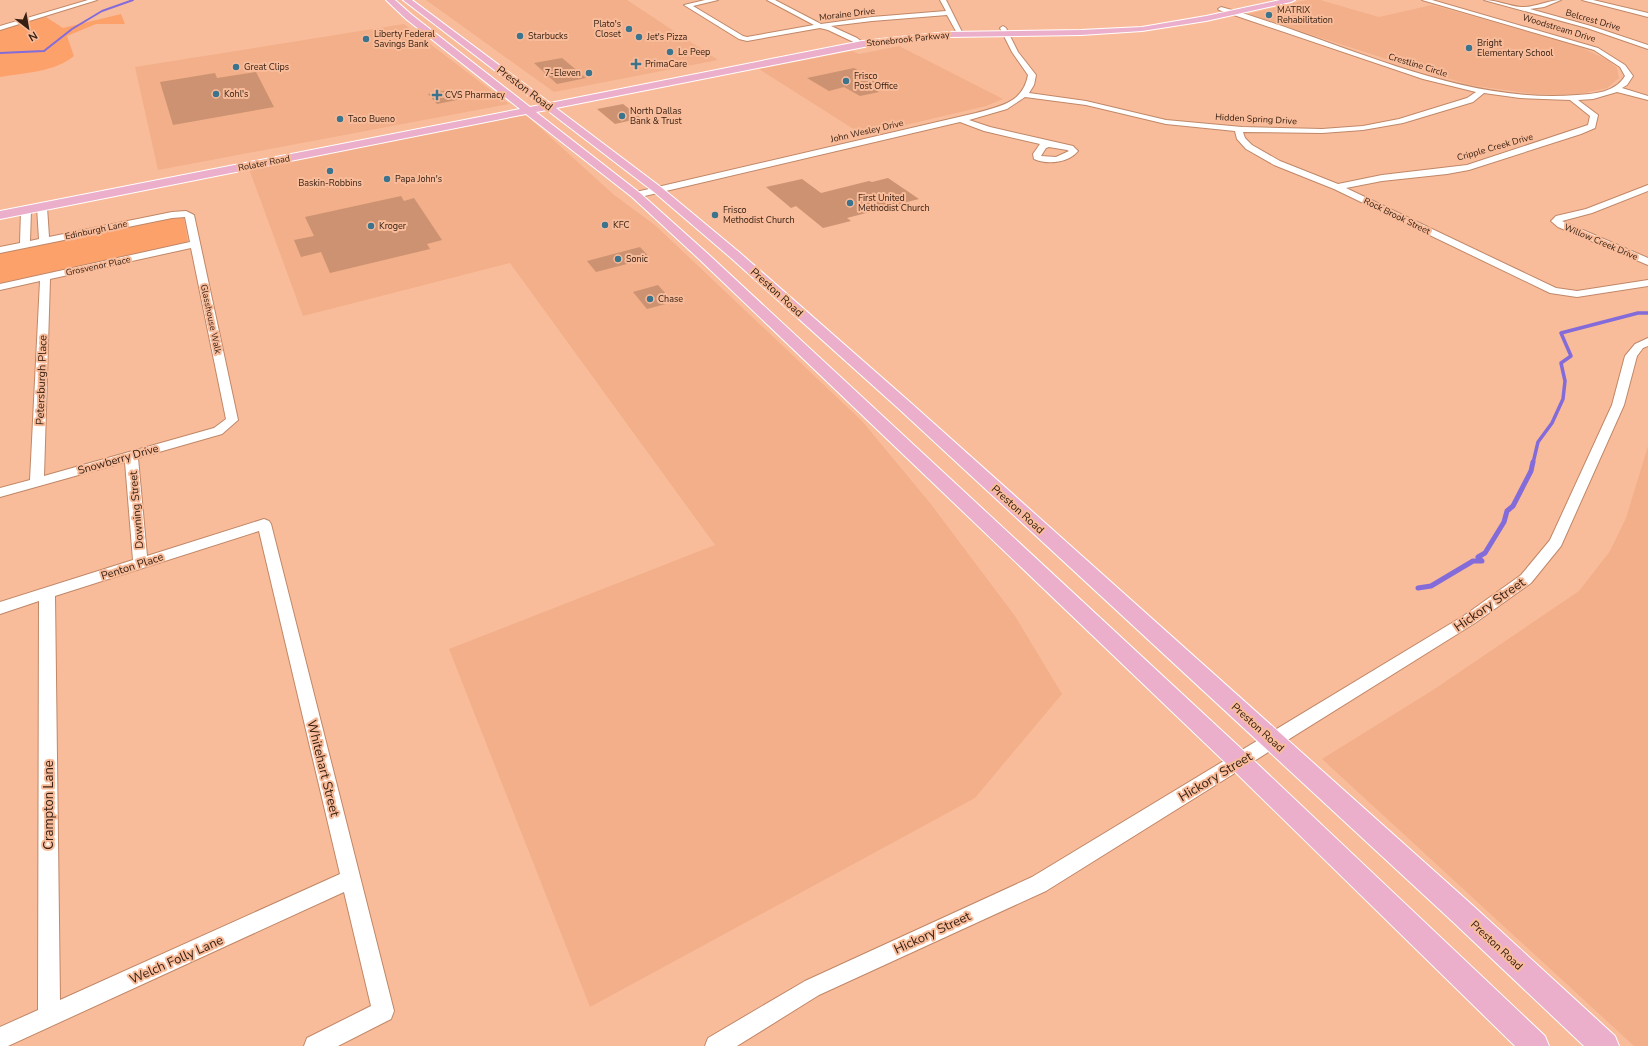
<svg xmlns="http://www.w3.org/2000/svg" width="1648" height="1046" viewBox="0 0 1648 1046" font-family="'Nunito Sans',sans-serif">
  <rect width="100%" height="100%" fill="#f9bc9a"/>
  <!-- built -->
  <g fill="#f2af89">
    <polygon points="426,0 627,0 718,60 554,92"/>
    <polygon points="1306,0 1320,0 1379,17 1432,5 1576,45 1608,60 1617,68 1619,78 1607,88 1580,94 1558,95 1533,94 1470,85 1417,69 1248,14"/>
    <polygon points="404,24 509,104 158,170 135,67"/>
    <polygon points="899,46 1003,99 986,106 863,135 759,69 852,51 859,54"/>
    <polygon points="525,114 613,194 656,226 862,421 930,503 1015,616 1062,694 975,798 590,1007 449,649 715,545 510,263 303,316 249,169"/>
    <polygon points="1648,446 1648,1046 1634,1046 1322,759 1433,690 1579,591 1610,551 1626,518"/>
  </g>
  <!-- green -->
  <g fill="#fda16b">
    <path d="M121 14 125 24H96L67 36 74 56C55 72 24 73 0 77V30L46 17 63 28Z"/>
    <polygon points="175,217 184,218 188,241 186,243 0,284 0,253"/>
  </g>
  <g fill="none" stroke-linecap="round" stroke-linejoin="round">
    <!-- stream-far2 -->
    <polyline stroke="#836bda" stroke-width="2" points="0,53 44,51 72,29 102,11 133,0"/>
    <!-- stream-far1 -->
    <polyline stroke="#836bda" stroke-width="3.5" points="1533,463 1538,442 1552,423 1563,399 1565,381 1561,363 1571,356 1561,333 1638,313 1648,313"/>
    <!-- stream -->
    <polyline stroke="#836bda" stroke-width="5" points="1418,588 1431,586 1473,561 1482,561 1478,557 1485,553 1504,522 1507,511 1513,506 1531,471 1533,462"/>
  </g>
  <!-- building -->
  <g fill="#cc9271">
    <polygon points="562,58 586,78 557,84 534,63"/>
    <polygon points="854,68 885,85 872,88 879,92 860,96 844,87 829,91 807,78"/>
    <polygon points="256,72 274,107 173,125 160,82 215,73 217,78"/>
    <polygon points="448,90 457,100 437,104 428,94"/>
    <polygon points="623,104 641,118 615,124 597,109"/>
    <polygon points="888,178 919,199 907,202 911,205 893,210 889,207 847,218 851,221 823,228 796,206 791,208 766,187 802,179 821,193 869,181 872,182"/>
    <polygon points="401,196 404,201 414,198 442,240 427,244 430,249 330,273 321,252 301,257 294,240 314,236 305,217"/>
    <polygon points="640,247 650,258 596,272 587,261"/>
    <polygon points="658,285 673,302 647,309 633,292"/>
  </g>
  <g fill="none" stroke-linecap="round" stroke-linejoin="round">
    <defs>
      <g id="minor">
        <polygon points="88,0 97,0 0,30 0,26"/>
        <polygon points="705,0 718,0 693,6 743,36 747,37 814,25 767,0 775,0 821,24 872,17 946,11 940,0 946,0 963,34 958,35 947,15 872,21 831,26 857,38 865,44 862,46 828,30 820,28 747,41 739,39 684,5"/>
        <path d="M1422 0H1432L1598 48 1625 65 1633 76 1627 85 1622 88 1648 96V100L1617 92 1593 99 1578 100 1598 115 1595 128 1581 134 1469 170 1447 174 1382 181 1346 188 1556 288 1577 291 1648 280V286L1577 297 1550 293 1334 189 1274 165 1246 149 1237 139 1235 131 1166 124 1086 105 1025 97 1007 109 969 120 990 127 1073 146 1078 151C1068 163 1048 165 1034 159L1033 154 1040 144 984 131 960 122 636 198 632 195 636 192 976 113C1000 106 1023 103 1028 75L1012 52 1000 28 1003 26 1006 28 1018 52 1036 75 1034 85 1029 93 1086 101 1166 120 1242 127 1322 129 1363 126 1399 119 1467 98 1476 92 1423 79 1219 10 1218 9 1221 7C1336 38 1456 105 1577 95 1595 94 1616 92 1625 76L1620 67 1594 50ZM1484 93 1520 98 1570 100 1590 116 1588 125 1467 165 1382 175 1338 184 1280 161 1252 145 1245 138 1243 132 1322 133 1363 130 1403 123 1473 102ZM1049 147 1067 150 1069 151 1056 157 1041 156 1046 148Z"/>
        <path d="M1484 0C1497 0 1508 6 1521 7 1534 8 1548 0 1561 0L1544 7 1530 9 1591 26 1648 45V49L1587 28Z"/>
        <polygon points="1582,0 1593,0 1648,13 1648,17"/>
        <polygon points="1648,185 1648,191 1592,213 1562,221 1648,258 1648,265 1558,227 1551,221 1556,216 1586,209"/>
        <path d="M42 204 47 207 49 237 172 212 186 211 194 215 238 420 222 434 138 458 147 556 264 519 269 521 271 524 394 1011 391 1019 338 1046H304L307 1038 371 1006 344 892 8 1046H0V1027L38 1010 39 601 0 614V602L133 560 125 462 0 497V488L30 480 40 281 0 290V284L190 242 185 217 172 218 0 253V247L20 243 21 210 23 208 26 207 31 210 30 241 39 239 37 207ZM191 248 226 419 214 428 44 476 50 279ZM259 531 340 874 60 1000 55 596Z"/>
        <polygon points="1648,338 1648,346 1643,348 1637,356 1624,405 1561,546 1531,583 1475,623 1046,891 819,995 737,1046 705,1046 708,1038 805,981 1032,877 1465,615 1521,575 1550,540 1612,405 1625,356 1635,344"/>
      </g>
      <polygon id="major" points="386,0 395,0 412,15 530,107 540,105 403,0 412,0 550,103 862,41 948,32 1081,30 1142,27 1206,16 1280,0 1295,0 1291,2 1206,21 1142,31 1081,35 948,37 874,45 556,108 662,188 739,252 911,403 1470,903 1615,1036 1619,1046 1584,1046 1452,921 899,409 731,258 654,192 547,110 536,112 640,193 707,253 1247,754 1545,1036 1549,1046 1515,1046 1231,768 699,259 632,197 526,114 0,219 0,211 520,109 406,19"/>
    </defs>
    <!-- minor casing -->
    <use href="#minor" stroke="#c08767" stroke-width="2"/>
    <!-- major casing -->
    <use href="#major" stroke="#fff" stroke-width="2"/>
    <!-- minor -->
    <use href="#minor" fill="#fff" fill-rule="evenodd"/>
    <!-- major -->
    <use href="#major" fill="#ebafcc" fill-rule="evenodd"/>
  </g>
  <!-- markers -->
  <g fill="#3c748e" stroke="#f9bc9a" stroke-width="1.5">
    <circle cx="1269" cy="15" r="4"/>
    <circle cx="629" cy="29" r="4"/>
    <circle cx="520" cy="36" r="4"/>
    <circle cx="639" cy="37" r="4"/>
    <circle cx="366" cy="39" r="4"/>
    <circle cx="1469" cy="48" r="4"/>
    <circle cx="670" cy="52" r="4"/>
    <path d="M634 58h4v4h4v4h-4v4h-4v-4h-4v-4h4z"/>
    <circle cx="236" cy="67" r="4"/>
    <circle cx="589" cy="73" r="4"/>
    <circle cx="846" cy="81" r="4"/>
    <circle cx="216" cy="94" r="4"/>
    <path d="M435 89h4v4h4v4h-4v4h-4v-4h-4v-4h4z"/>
    <circle cx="622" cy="116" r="4"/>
    <circle cx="340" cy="119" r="4"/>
    <circle cx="330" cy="171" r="4"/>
    <circle cx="387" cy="179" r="4"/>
    <circle cx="850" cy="203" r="4"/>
    <circle cx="715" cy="215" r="4"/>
    <circle cx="605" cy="225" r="4"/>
    <circle cx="371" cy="226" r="4"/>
    <circle cx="618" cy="259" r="4"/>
    <circle cx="650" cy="299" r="4"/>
  </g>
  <g text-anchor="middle" stroke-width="4" stroke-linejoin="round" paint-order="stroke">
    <!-- far-poi labels -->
    <g font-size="9" fill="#372013" stroke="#f9bc9a" text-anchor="start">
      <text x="1277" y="13">MATRIX<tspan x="1277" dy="10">Rehabilitation</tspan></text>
      <text x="621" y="27" text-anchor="end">Plato's<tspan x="621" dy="10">Closet</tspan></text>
      <text x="374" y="37">Liberty Federal<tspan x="374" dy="10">Savings Bank</tspan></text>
      <text x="528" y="39">Starbucks</text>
      <text x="647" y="40">Jet's Pizza</text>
      <text x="1477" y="46">Bright<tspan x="1477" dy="10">Elementary School</tspan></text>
      <text x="678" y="55">Le Peep</text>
      <text x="645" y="67">PrimaCare</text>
      <text x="244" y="70">Great Clips</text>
      <text x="581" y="76" text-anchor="end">7-Eleven</text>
      <text x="854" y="79">Frisco<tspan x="854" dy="10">Post Office</tspan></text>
      <text x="224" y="97">Kohl's</text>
      <text x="445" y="98">CVS Pharmacy</text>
      <text x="630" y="114">North Dallas<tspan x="630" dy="10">Bank &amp; Trust</tspan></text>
      <text x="348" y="122">Taco Bueno</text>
      <text x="395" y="182">Papa John's</text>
      <text x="330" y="186" text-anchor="middle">Baskin-Robbins</text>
      <text x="858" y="201">First United<tspan x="858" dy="10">Methodist Church</tspan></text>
      <text x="723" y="213">Frisco<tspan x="723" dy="10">Methodist Church</tspan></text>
      <text x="613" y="228">KFC</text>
      <text x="379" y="229">Kroger</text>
      <text x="626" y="262">Sonic</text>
      <text x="658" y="302">Chase</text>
    </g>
    <!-- far-street labels -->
    <g font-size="9" fill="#372013" stroke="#f9bc9a">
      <text transform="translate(847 14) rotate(-7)" y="3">Moraine Drive</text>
      <text transform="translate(1593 20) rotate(16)" y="3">Belcrest Drive</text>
      <text transform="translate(1559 28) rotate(17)" y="3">Woodstream Drive</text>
      <text transform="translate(908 39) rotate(-6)" y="3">Stonebrook Parkway</text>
      <text transform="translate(1418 65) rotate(17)" y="3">Crestline Circle</text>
      <text transform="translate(1256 119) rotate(3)" y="3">Hidden Spring Drive</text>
      <text transform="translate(867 131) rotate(-13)" y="3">John Wesley Drive</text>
      <text transform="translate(1495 147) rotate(-16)" y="3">Cripple Creek Drive</text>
      <text transform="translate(264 163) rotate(-11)" y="3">Rolater Road</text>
      <text transform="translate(1397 216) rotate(26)" y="3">Rock Brook Street</text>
      <text transform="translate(96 230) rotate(-12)" y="3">Edinburgh Lane</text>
      <text transform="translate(1601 242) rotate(23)" y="3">Willow Creek Drive</text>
      <text transform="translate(98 266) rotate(-12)" y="3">Grosvenor Place</text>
      <text transform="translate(211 319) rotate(78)" y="3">Glasshouse Walk</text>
    </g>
    <!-- street labels -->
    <g font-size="11" fill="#372013" stroke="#f9bc9a">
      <text transform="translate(525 88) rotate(37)" y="4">Preston Road</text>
      <text transform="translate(777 292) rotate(42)" y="4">Preston Road</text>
      <text transform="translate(41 380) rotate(-88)" y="4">Petersburgh Place</text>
      <text transform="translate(118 459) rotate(-16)" y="4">Snowberry Drive</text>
      <text transform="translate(1018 509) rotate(42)" y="4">Preston Road</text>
      <text transform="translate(136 510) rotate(-95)" y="4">Downing Street</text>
      <text transform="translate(132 566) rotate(-18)" y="4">Penton Place</text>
      <text transform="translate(1258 727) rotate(42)" y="4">Preston Road</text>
      <text transform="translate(1497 945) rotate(43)" y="4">Preston Road</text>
    </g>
    <!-- near-street labels -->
    <g font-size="13" fill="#372013" stroke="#f9bc9a">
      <text transform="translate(1489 604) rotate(-35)" y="5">Hickory Street</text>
      <text transform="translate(324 768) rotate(76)" y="5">Whitehart Street</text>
      <text transform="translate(1215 776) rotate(-31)" y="5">Hickory Street</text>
      <text transform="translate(48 805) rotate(-90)" y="5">Crampton Lane</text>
      <text transform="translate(932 932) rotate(-25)" y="5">Hickory Street</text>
      <text transform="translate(176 959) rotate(-24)" y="5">Welch Folly Lane</text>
    </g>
  </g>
  <!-- north arrow -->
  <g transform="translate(28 28) rotate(149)" stroke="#f9bc9a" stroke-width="3" paint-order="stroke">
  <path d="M0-3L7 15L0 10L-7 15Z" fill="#372013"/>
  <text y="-6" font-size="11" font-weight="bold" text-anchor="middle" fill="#372013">N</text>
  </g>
</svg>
